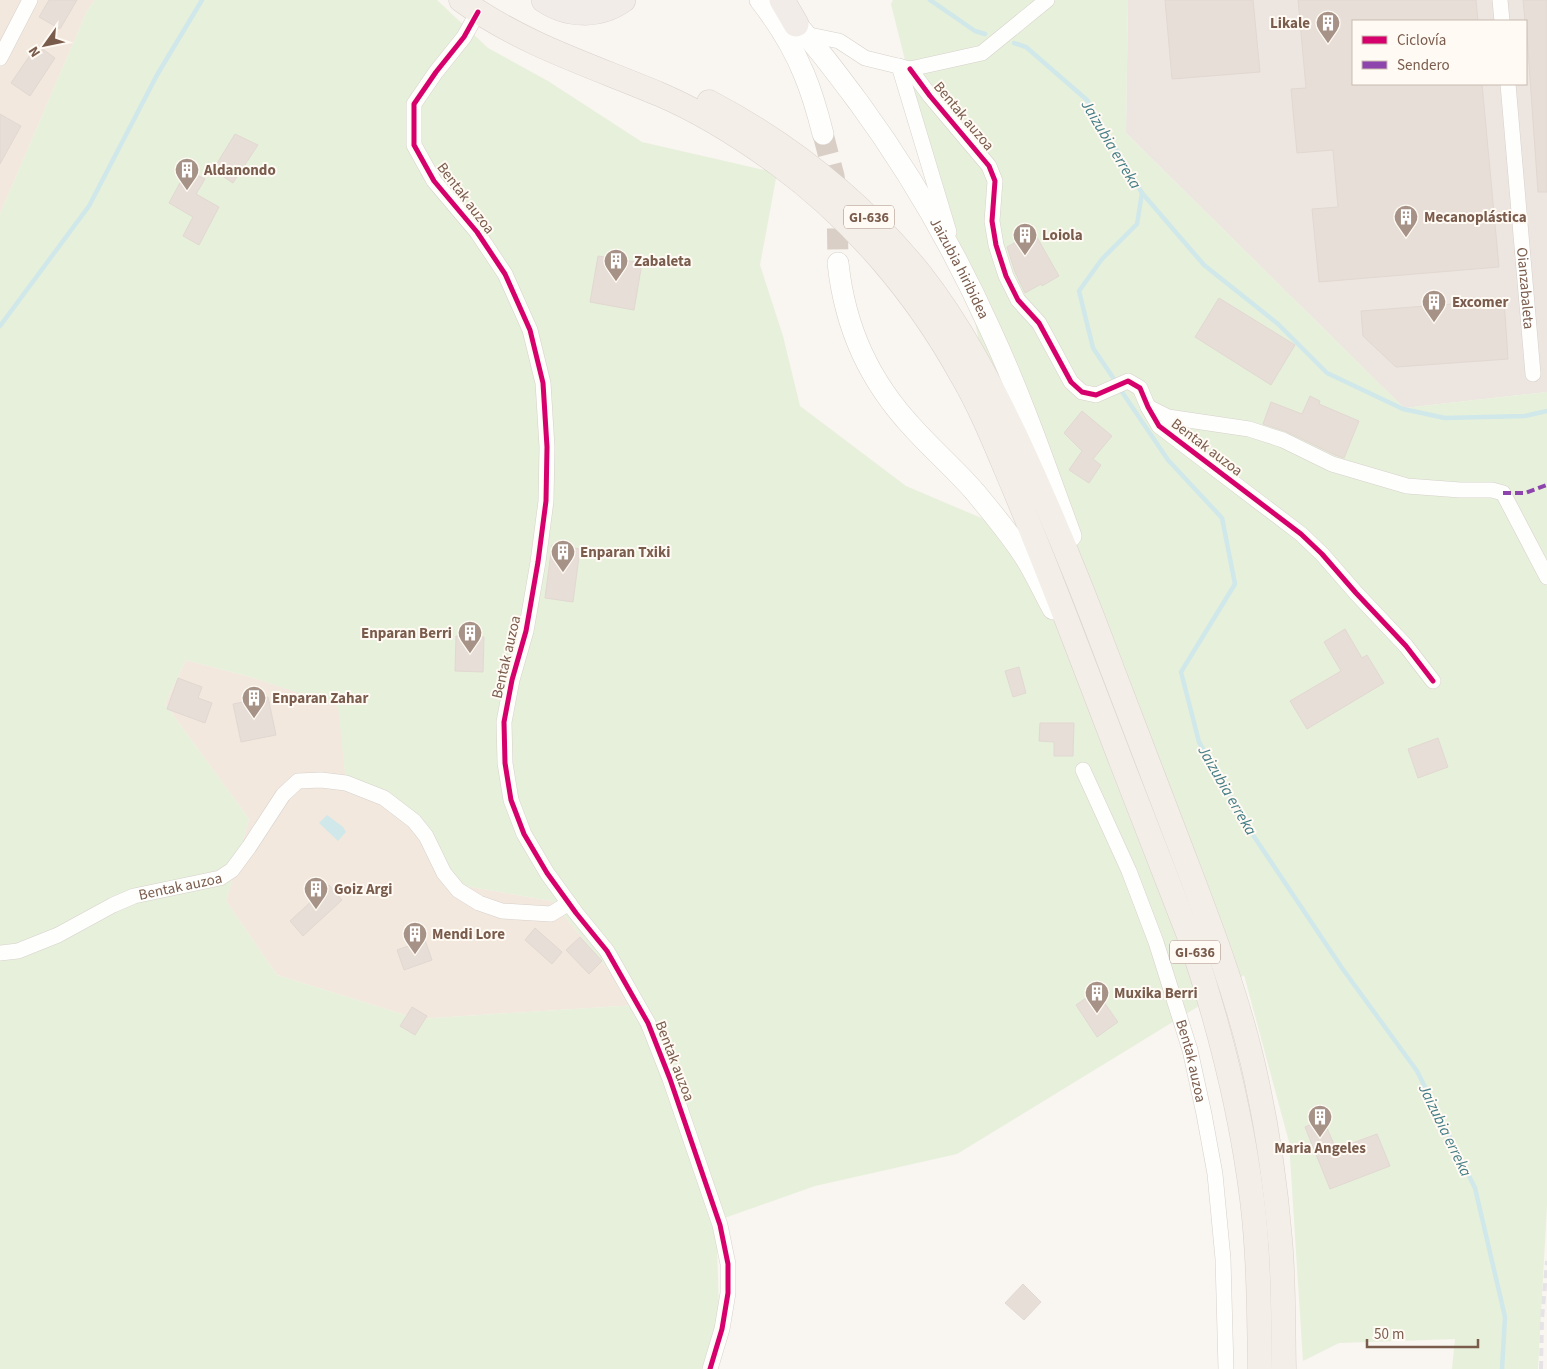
<svg xmlns="http://www.w3.org/2000/svg" width="1547" height="1369" viewBox="0 0 1547 1369" font-family="'Source Sans 3',sans-serif">
  <rect width="100%" height="100%" fill="#f9f5f0"/>
  <!-- residential -->
  <g fill="#f2e8de">
    <polygon points="0,0 95,0 87,11 0,214"/>
    <polygon points="186,660 254,678 339,706 346,783 417,829 442,882 552,901 637,1005 418,1019 277,975 226,901 249,819 165,704"/>
  </g>
  <!-- industrial -->
  <path fill="#ede5e0" fill-rule="evenodd" d="M1128 0H1547V392L1404 408 1126 133ZM1353 21H1526V84H1353Z"/>
  <!-- green -->
  <path fill="#e7f0db" fill-rule="evenodd" d="M95 0H437L488 48 548 81 642 142 777 173 760 265 783 336 800 406 906 486 1019 534 961 254 919 116 891 4 893 0H1128L1126 133 1404 408 1547 392V1205L1538 1369H1452L1455 1339 1339 1343 1303 1361 1289 1142 1244 975 1217 995 957 1154 815 1186 716 1221 720 1337 710 1369H0V214L87 11ZM186 660 254 678 338 706 346 783 417 829 442 882 552 901 637 1005 418 1019 277 975 226 901 249 819 165 704Z"/>
  <!-- water -->
  <polygon fill="#d0e8ea" points="327,815 343,827 346,832 338,841 319,823"/>
  <g fill="none" stroke-linecap="round" stroke-linejoin="round">
    <!-- stream -->
    <g stroke="#d0e8ea" stroke-width="4.5">
      <polyline points="930,0 975,31 985,34"/>
      <polyline points="1014,43 1026,47 1087,100 1142,193 1137,224 1102,259 1079,291 1093,348 1116,382"/>
      <polyline points="1142,193 1204,265 1278,324 1327,373 1403,409 1445,418 1525,416 1547,411"/>
      <polyline points="0,326 89,206 157,75 202,0"/>
      <polyline points="1120,389 1168,460 1222,518 1235,584 1181,672 1199,742 1253,835 1342,968 1417,1071 1475,1188 1505,1317 1502,1369"/>
    </g>
  </g>
  <!-- building -->
  <g fill="#e6ded7" stroke="#e2d8d2">
    <polygon points="49,0 77,0 60,29 39,17"/>
    <polygon points="1165,0 1253,0 1260,72 1172,79"/>
    <polygon points="1298,0 1476,0 1478,21 1353,21 1353,84 1482,84 1499,267 1319,282 1312,209 1338,207 1333,150 1297,153 1291,89 1306,88"/>
    <polygon points="1523,0 1547,0 1547,192 1538,192 1526,21 1525,21"/>
    <polygon points="37,45 55,58 30,96 11,83"/>
    <polygon points="0,114 21,126 0,164"/>
    <polygon points="235,134 258,145 233,183 213,170"/>
    <polygon points="187,170 205,179 196,194 219,207 199,245 183,236 193,217 169,203"/>
    <polygon points="1034,232 1059,276 1042,286 1041,284 1025,293 1015,272 1007,247"/>
    <polygon points="598,256 642,263 634,310 590,302"/>
    <polygon points="1219,298 1295,345 1271,385 1195,337"/>
    <polygon points="1504,300 1508,359 1396,367 1363,336 1361,311"/>
    <polygon points="1310,396 1320,401 1319,404 1359,421 1344,458 1335,455 1287,432 1263,424 1271,402 1302,414"/>
    <polygon points="1082,411 1112,436 1093,459 1101,465 1089,483 1069,470 1082,451 1064,433"/>
    <polygon points="552,545 580,549 573,602 545,598"/>
    <polygon points="1345,629 1362,658 1367,655 1384,683 1307,729 1290,701 1341,671 1324,642"/>
    <polygon points="456,636 484,637 483,672 455,671"/>
    <polygon points="1019,667 1026,693 1013,697 1005,671"/>
    <polygon points="178,678 202,687 198,698 212,703 205,723 167,709"/>
    <polygon points="268,697 276,735 241,742 233,704"/>
    <polygon points="1040,723 1074,723 1073,756 1054,756 1054,742 1039,741"/>
    <polygon points="1438,738 1448,767 1418,778 1408,749"/>
    <polygon points="329,885 342,900 303,936 290,921"/>
    <polygon points="535,928 562,952 552,964 525,940"/>
    <polygon points="580,937 602,961 589,974 566,950"/>
    <polygon points="425,940 432,960 404,970 397,950"/>
    <polygon points="1096,991 1118,1022 1097,1037 1076,1005"/>
    <polygon points="412,1007 427,1016 415,1035 400,1026"/>
    <polygon points="1323,1119 1336,1149 1377,1134 1390,1166 1330,1189 1305,1127"/>
    <polygon points="1023,1284 1041,1302 1024,1320 1005,1303"/>
  </g>
  <g fill="none" stroke-linecap="round" stroke-linejoin="round">
    <!-- secondary-tunnel -->
    <polyline stroke="#d9cfc7" stroke-width="21" stroke-dasharray="21 11" stroke-linecap="butt" points="823,134 834,176 837,198 838,263"/>
    <defs>
      <g id="minor">
        <polyline points="1500,0 1502,21"/>
        <polyline points="478,12 464,37 436,72 414,104 414,145 434,181 477,232 505,274 530,330 543,383 547,447 546,501 538,562 526,631 512,680 504,722 505,763 511,800 524,834 547,873 576,913 607,951 648,1023 670,1079 720,1225 728,1264 728,1293 722,1329 710,1369"/>
        <polyline points="805,34 839,41 865,58 910,69 982,53 1047,0"/>
        <polyline points="0,58 30,0"/>
        <polyline points="899,66 949,232"/>
        <polyline points="910,69 930,96 989,166 995,181 992,221 996,245 1006,276 1018,300 1039,323 1071,382 1082,392 1096,395 1128,381 1140,388 1148,407 1159,426 1301,534 1322,554 1356,593 1406,646 1433,681"/>
        <path id="s1" d="M1508 84 1533 374"/>
        <polyline points="1148,407 1168,417 1249,429 1283,440 1332,464 1407,486 1460,490 1492,490 1503,493 1547,577"/>
        <path id="s2" d="M1083 770 1129 871 1156 942 1190 1050 1204 1114 1215 1174 1223 1259 1226 1369"/>
        <path id="s3" d="M0 953 18 951 58 935 113 905 134 896 220 878 232 870 249 847 283 795 298 781 321 780 346 783 384 798 414 821 426 836 444 873 458 890 479 903 502 911 551 914 569 903"/>
      </g>
      <g id="secondary">
        <path d="M760 0C778 23 793 47 804 74 812 93 818 114 823 134"/>
        <path id="s4" d="M785 12C812 40 835 71 859 103 911 174 955 251 991 331 1022 398 1046 468 1071 536"/>
        <path d="M838 263C845 328 869 381 914 429 934 451 956 470 975 492 993 514 1013 537 1028 562 1037 577 1044 593 1053 609"/>
      </g>
      <g id="primary">
        <path d="M461 0C524 45 590 65 659 94 701 112 741 137 778 164 854 220 917 294 962 376 979 405 992 436 1005 467 1029 523 1051 579 1073 636 1112 738 1151 839 1191 941 1219 1025 1241 1110 1252 1199 1259 1255 1259 1312 1260 1369"/>
        <path d="M709 102C791 145 863 203 921 275 960 325 989 381 1016 437 1050 510 1080 583 1108 658 1133 723 1158 789 1183 854 1209 922 1235 989 1252 1060 1266 1119 1275 1179 1280 1239 1284 1282 1283 1326 1284 1369"/>
      </g>
      <g id="trunk">
        <path d="M544 0C568 16 599 17 623 0"/>
        <polyline points="782,0 796,24"/>
      </g>
    </defs>
    <!-- minor casing -->
    <use href="#minor" stroke="#d7d1cb" stroke-width="16"/>
    <!-- secondary casing -->
    <use href="#secondary" stroke="#d9d2cb" stroke-width="22"/>
    <!-- primary casing -->
    <use href="#primary" stroke="#dad1cc" stroke-width="25"/>
    <!-- trunk casing -->
    <use href="#trunk" stroke="#dad1cc" stroke-width="26"/>
    <!-- minor -->
    <use href="#minor" stroke="#fefefd" stroke-width="15"/>
    <!-- secondary -->
    <use href="#secondary" stroke="#fefefd" stroke-width="21"/>
    <!-- primary -->
    <use href="#primary" stroke="#f3eee8" stroke-width="24"/>
    <!-- trunk -->
    <use href="#trunk" stroke="#f2ece8" stroke-width="25"/>
    <!-- rail -->
    <polyline stroke="#e6e3e7" stroke-width="4" stroke-dasharray="8 5" stroke-linecap="butt" points="1541,1369 1542,1319 1547,1261"/>
    <!-- quiet -->
    <polyline stroke="#8e44ad" stroke-width="4" stroke-dasharray="8 4" stroke-linecap="butt" points="1503,493 1525,493 1547,485"/>
    <defs>
      <g id="cycleway">
        <polyline points="478,12 464,37 436,72 414,104 414,145 434,181 477,232 505,274 530,330 543,383 547,447 546,501 538,562 526,631 512,680 504,722 505,763 511,800 524,834 547,873 576,913 607,951 648,1023 670,1079 720,1225 728,1264 728,1293 722,1329 710,1369"/>
        <polyline points="910,69 930,96 989,166 995,181 992,221 996,245 1006,276 1018,300 1039,323 1071,382 1082,392 1096,395 1128,381 1140,388 1148,407 1159,426 1301,534 1322,554 1356,593 1406,646 1433,681"/>
      </g>
    </defs>
    <!-- cycleway casing -->
    <use href="#cycleway" stroke="#fffaf3" stroke-width="8"/>
    <!-- cycleway -->
    <use href="#cycleway" stroke="#d6006c" stroke-width="5"/>
  </g>
  <!-- icons -->
  <defs>
    <symbol id="building-pin" viewBox="-11 -11 22 30"><path d="M0 17L-7.5 6A9.5 9.5 0 1 1 7.5 6Z" fill="#a69286" stroke="#fffaf3"/><path d="M-4-6H4V6H1V3H-1V6H-4ZM-2.5-4.3h1.7v1.8h-1.7ZM.8-4.3h1.7v1.8H.8ZM-2.5-1h1.7V.8h-1.7ZM.8-1h1.7V.8H.8Z" fill="#fff"/></symbol>
  </defs>
  <g fill-rule="evenodd">
    <use href="#building-pin" x="1314" y="9" width="28" height="38"/>
    <use href="#building-pin" x="173" y="156" width="28" height="38"/>
    <use href="#building-pin" x="1392" y="203" width="28" height="38"/>
    <use href="#building-pin" x="1011" y="221" width="28" height="38"/>
    <use href="#building-pin" x="602" y="247" width="28" height="38"/>
    <use href="#building-pin" x="1420" y="288" width="28" height="38"/>
    <use href="#building-pin" x="549" y="538" width="28" height="38"/>
    <use href="#building-pin" x="456" y="619" width="28" height="38"/>
    <use href="#building-pin" x="240" y="684" width="28" height="38"/>
    <use href="#building-pin" x="302" y="875" width="28" height="38"/>
    <use href="#building-pin" x="401" y="920" width="28" height="38"/>
    <use href="#building-pin" x="1083" y="979" width="28" height="38"/>
    <use href="#building-pin" x="1306" y="1103" width="28" height="38"/>
  </g>
  <g text-anchor="middle" stroke-width="4" stroke-linejoin="round" paint-order="stroke">
    <!-- shield labels -->
    <g fill="#fffaf3" stroke="#a28b7f" stroke-width="1">
      <rect x="844" y="205.5" width="50" height="23" rx="4"/>
      <rect x="1170" y="940.5" width="50" height="23" rx="4"/>
    </g>
    <g font-size="14" font-weight="bold" fill="#7a5c4d">
      <text x="869" y="222">GI-636</text>
      <text x="1195" y="957">GI-636</text>
    </g>
    <!-- poi labels -->
    <g font-size="15" font-weight="bold" fill="#7a5c4d" stroke="#fffaf3" text-anchor="start">
      <text x="1310" y="28" text-anchor="end">Likale</text>
      <text x="204" y="175">Aldanondo</text>
      <text x="1424" y="222">Mecanoplástica</text>
      <text x="1042" y="240">Loiola</text>
      <text x="634" y="266">Zabaleta</text>
      <text x="1452" y="307">Excomer</text>
      <text x="580" y="557">Enparan Txiki</text>
      <text x="452" y="638" text-anchor="end">Enparan Berri</text>
      <text x="272" y="703">Enparan Zahar</text>
      <text x="334" y="894">Goiz Argi</text>
      <text x="432" y="939">Mendi Lore</text>
      <text x="1114" y="998">Muxika Berri</text>
      <text x="1320" y="1153" text-anchor="middle">Maria Angeles</text>
    </g>
    <!-- street labels -->
    <g font-size="15" fill="#7a5c4d" stroke="#fffaf3">
      <text transform="translate(964 116) rotate(50)" y="5">Bentak auzoa</text>
      <text transform="translate(466 198) rotate(53)" y="5">Bentak auzoa</text>
      <text dy="5" stroke="none"><textPath href="#s4" startOffset="311">Jaizubia hiribidea</textPath></text>
      <text dy="5" stroke="none"><textPath href="#s1" startOffset="205">Oianzabaleta</textPath></text>
      <text transform="translate(1207 447) rotate(37)" y="5">Bentak auzoa</text>
      <text transform="translate(506 657) rotate(-77)" y="5">Bentak auzoa</text>
      <text dy="5" stroke="none"><textPath href="#s3" startOffset="194">Bentak auzoa</textPath></text>
      <text transform="translate(675 1061) rotate(69)" y="5">Bentak auzoa</text>
      <text dy="5" stroke="none"><textPath href="#s2" startOffset="311">Bentak auzoa</textPath></text>
    </g>
    <!-- water labels -->
    <g font-size="16" font-style="italic" fill="#437c86" stroke="#fffaf3">
      <text transform="translate(1112 144) rotate(59)" y="6">Jaizubia erreka</text>
      <text transform="translate(1228 790) rotate(60)" y="6">Jaizubia erreka</text>
      <text transform="translate(1446 1130) rotate(64)" y="6">Jaizubia erreka</text>
    </g>
  </g>
  <!-- legend -->
  <rect x="1352" y="20" width="175" height="65" fill="#fffaf3" stroke="#cabbb1"/>
  <rect x="1362" y="36" width="25" height="8" fill="#d6006c" stroke="#cabbb1"/>
  <text x="1397" y="45" font-size="15" fill="#7a5c4d">Ciclovía</text>
  <rect x="1362" y="61" width="25" height="8" fill="#8e44ad" stroke="#cabbb1"/>
  <text x="1397" y="70" font-size="15" fill="#7a5c4d">Sendero</text>
  <!-- north arrow -->
  <g transform="translate(45 45) rotate(237)" stroke="#fffaf3" stroke-width="4" paint-order="stroke">
  <path d="M0-4L9 19L0 12L-9 19Z" fill="#7a5c4d"/>
  <text y="-8" font-size="14" font-weight="bold" text-anchor="middle" fill="#7a5c4d">N</text>
  </g>
  <!-- scale -->
  <path d="M1367 1339v8h111v-8" fill="none" stroke="#7a5c4d" stroke-width="2.5"/>
  <text x="1374" y="1339" font-size="15" fill="#7a5c4d" stroke="#fffaf3" stroke-width="4" paint-order="stroke">50 m</text>
</svg>
